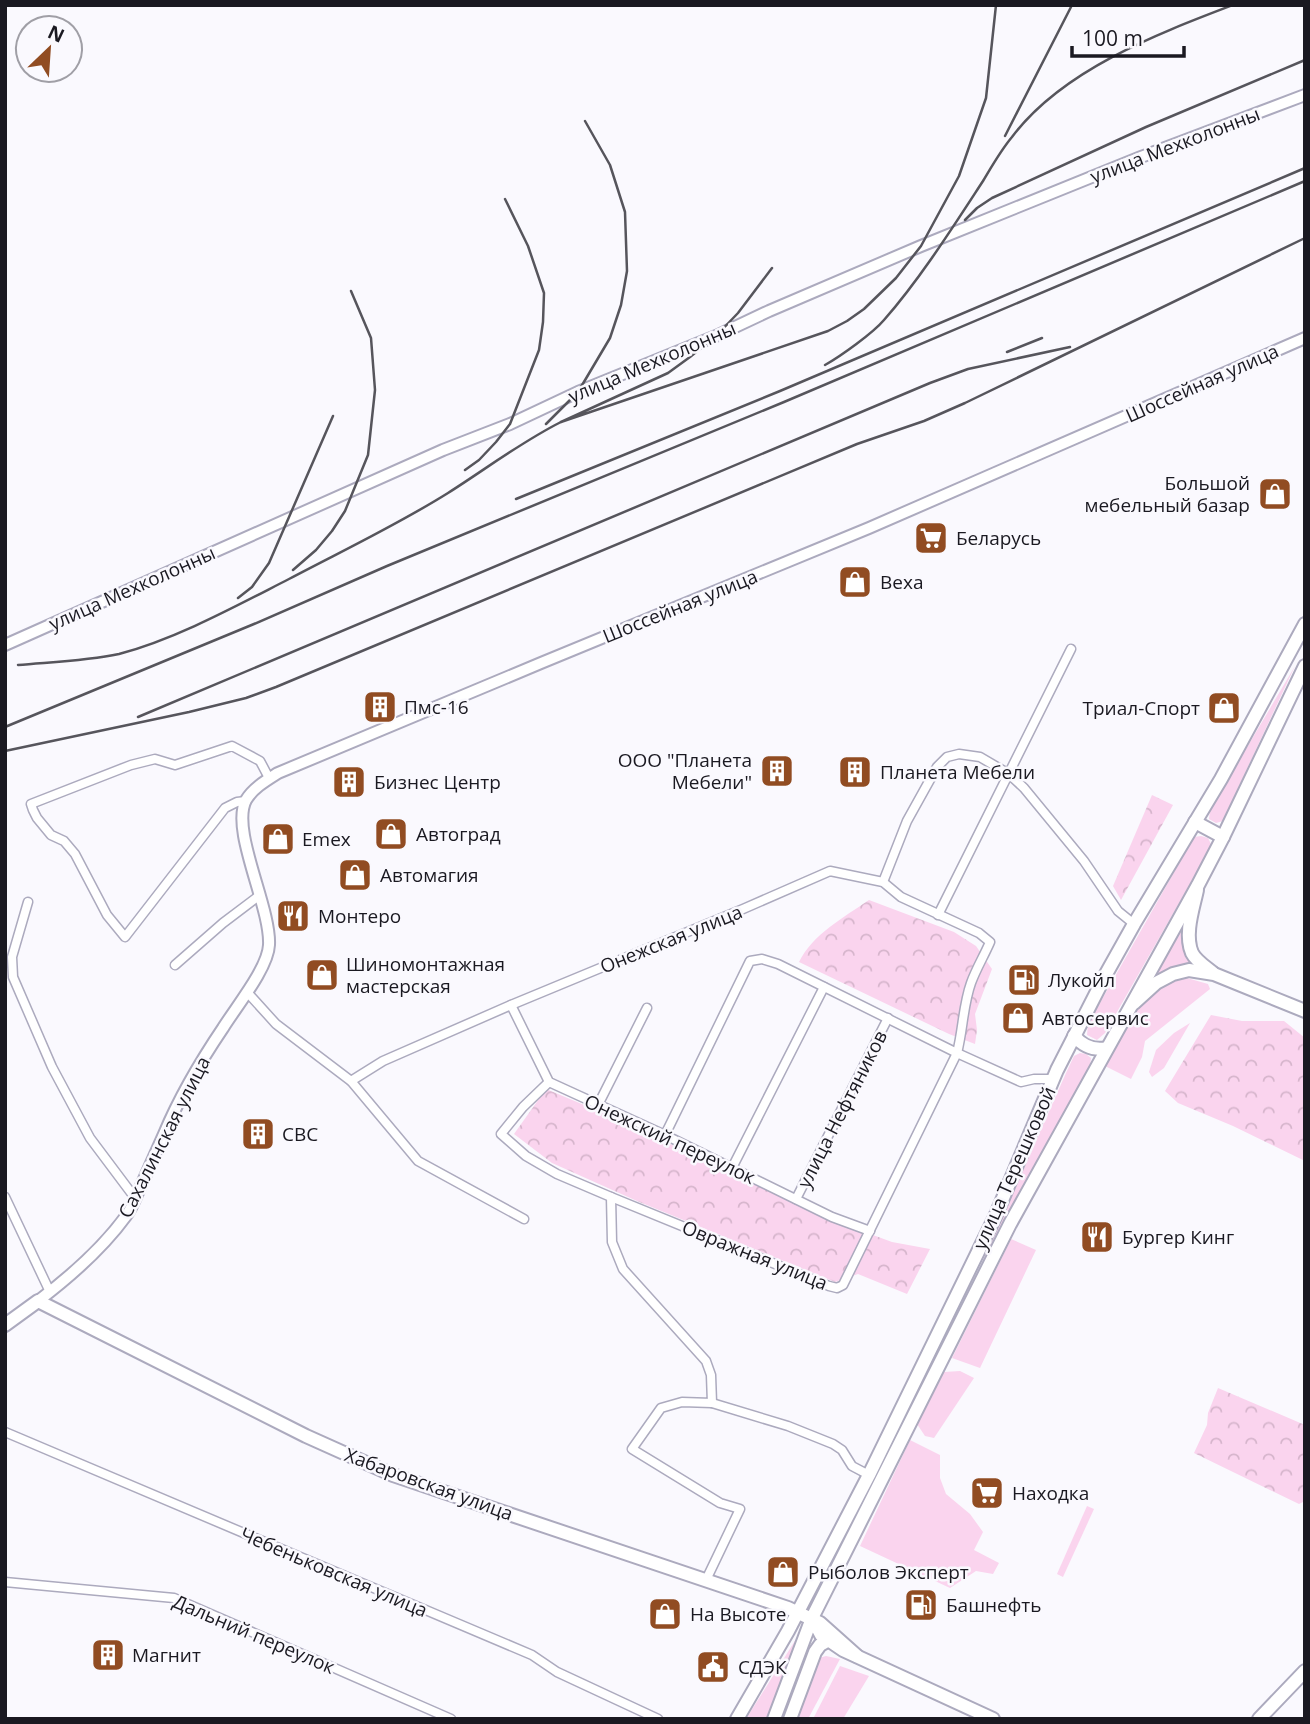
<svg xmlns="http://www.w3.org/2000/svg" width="1310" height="1724" viewBox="0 0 1310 1724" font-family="'Open Sans',sans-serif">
  <defs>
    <pattern id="forest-crowns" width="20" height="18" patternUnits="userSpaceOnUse" patternTransform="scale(1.75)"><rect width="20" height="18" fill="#fad4ee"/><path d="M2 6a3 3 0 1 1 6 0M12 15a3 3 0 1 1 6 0" fill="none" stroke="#d6b5cc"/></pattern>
  </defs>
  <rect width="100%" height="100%" fill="#faf9fe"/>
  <!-- grass -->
  <g fill="#fad4ee">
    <polygon points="1295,666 1225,816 1223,821 1216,823 1209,819 1210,810"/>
    <polygon points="1201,836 1208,838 1211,844 1207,854 1105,1033 1097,1040 1087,1035 1088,1024 1190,844 1194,837"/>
    <polygon points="1183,928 1194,965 1155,976"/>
    <path d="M1187 978 1208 984 1210 989 1145 1041 1142 1057 1131 1079 1105 1066C1121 1039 1136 1000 1165 985 1172 981 1180 980 1187 978Z"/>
    <polygon points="1190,1023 1164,1068 1152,1077 1149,1072 1156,1050 1174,1033"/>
    <polygon points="1080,1053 1086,1054 1091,1058 1090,1066 981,1265 1066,1073 1074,1056"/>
    <polygon points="1011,1239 1036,1250 980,1368 952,1358"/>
    <polygon points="960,1371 974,1378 934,1438 925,1436 917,1424 944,1372"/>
    <polygon points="910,1440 940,1455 940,1478 946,1494 970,1514 983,1532 974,1550 999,1563 993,1574 976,1571 950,1588 860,1546"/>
    <polygon points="1087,1506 1094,1509 1063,1577 1057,1574"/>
    <polygon points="796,1639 768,1719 746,1719"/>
    <polygon points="826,1656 840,1659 808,1719 795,1719 819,1658"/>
    <polygon points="840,1666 869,1676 843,1719 813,1719"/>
  </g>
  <!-- forest -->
  <g fill="url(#forest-crowns)">
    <polygon points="1152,795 1173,805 1121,900 1113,886"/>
    <path d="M869 900 954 932 976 946 992 969 975 1014 977 1030 975 1044 949 1034 799 962C813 934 843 918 869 900Z"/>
    <polygon points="1211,1015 1242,1021 1284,1021 1305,1038 1305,1161 1233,1126 1178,1103 1165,1091"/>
    <polygon points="546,1089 601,1112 843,1224 892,1242 930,1249 907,1294 858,1274 835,1282 637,1201 552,1163 514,1134"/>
    <polygon points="1218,1388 1305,1425 1305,1501 1299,1504 1194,1453 1207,1425 1208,1413"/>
  </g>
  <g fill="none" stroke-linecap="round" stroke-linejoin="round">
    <defs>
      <g id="minor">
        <polyline points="246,801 237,802 225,808 125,937 107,915 75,854 64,841 51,835 37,818 33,810 31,804 131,765 155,759 175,765 232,746 260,761 269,778"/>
        <polyline points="883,882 907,821 937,767 947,757 959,754 980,757 1009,774 1024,788 1084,861 1118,911 1134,924"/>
        <polyline points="28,902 12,957 13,977 52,1067 90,1138 135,1198"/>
        <polyline points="938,915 1071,649"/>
        <polyline points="175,965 223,923 260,895"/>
        <polyline points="247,992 276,1024 351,1081 418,1161 524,1219"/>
        <polyline points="511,1005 549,1082 665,1135 832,1217 870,1231"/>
        <path d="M351 1081 383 1061 511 1005 743 909 830 871 883 882 901 897 979 933 990 942C984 956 976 969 971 983 963 1005 963 1030 957 1053L843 1285 837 1288 829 1286 611 1197"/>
        <polyline points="549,1082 523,1107 501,1134 526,1156 557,1174 611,1197 612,1242 623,1269 706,1361 711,1375 712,1403 682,1402 661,1408 632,1449 720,1503 740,1509 706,1580"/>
        <polyline points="598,1105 647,1008"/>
        <polyline points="665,1135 750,961 762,959 778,964 957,1053 1021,1082 1034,1079 1053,1079"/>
        <polyline points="732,1168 824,987"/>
        <polyline points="5,1197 50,1292"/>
        <polyline points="796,1199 888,1018"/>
        <polyline points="712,1403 788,1426 833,1444 842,1450 852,1466 869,1475"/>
        <polyline points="5,1432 532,1655 557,1672 658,1719"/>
        <polyline points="5,1582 174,1598 451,1719"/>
      </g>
      <g id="tertiary">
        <polyline points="5,645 443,450 510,424 578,392 716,336 769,311 921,246 1141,157 1305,95"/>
        <path d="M38 1301C71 1276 102 1249 126 1216 132 1208 136 1197 140 1188 148 1170 156 1152 164 1134 180 1096 200 1062 223 1028 236 1007 268 968 269 945 271 907 230 830 246 800 253 788 267 780 278 773L541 663 869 528 1305 338"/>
      </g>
      <g id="secondary">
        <path d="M1197 890C1193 909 1184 934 1192 953 1196 961 1207 968 1213 973"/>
        <polyline points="1134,1003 1156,983 1173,974 1189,970 1214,974 1305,1011"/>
        <polyline points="5,1325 38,1301 306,1436 393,1475 788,1608 820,1623 857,1656"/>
        <polyline points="813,1620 821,1635 843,1650 993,1719"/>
        <polyline points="790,1719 815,1652 820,1645 827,1641"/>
        <polyline points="1259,1719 1305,1671"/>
      </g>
      <g id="primary">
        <polyline points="1195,822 1223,837"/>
        <path d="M1074 1036C1083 1046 1093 1051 1107 1048"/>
        <polyline points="737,1719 788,1631 869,1475 995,1217 1057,1070 1106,974 1134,924 1221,779 1305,624"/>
        <polyline points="774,1719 812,1618 1010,1224 1198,885 1223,837 1305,666"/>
      </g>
    </defs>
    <!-- minor casing -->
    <use href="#minor" stroke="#acaabe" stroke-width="11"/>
    <!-- tertiary casing -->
    <use href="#tertiary" stroke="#acaabe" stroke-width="14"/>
    <!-- secondary casing -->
    <use href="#secondary" stroke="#acaabe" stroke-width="16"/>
    <!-- primary casing -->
    <use href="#primary" stroke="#acaabe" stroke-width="16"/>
    <!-- minor -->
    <use href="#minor" stroke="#fff" stroke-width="8"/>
    <!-- tertiary -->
    <use href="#tertiary" stroke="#fff" stroke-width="10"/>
    <!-- secondary -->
    <use href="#secondary" stroke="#fff" stroke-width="12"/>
    <!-- primary -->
    <use href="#primary" stroke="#fff" stroke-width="12"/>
    <!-- rail -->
    <g stroke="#56555c" stroke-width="2.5">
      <polyline points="1005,136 1072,5"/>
      <polyline points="965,220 977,208 992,198 1146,127 1305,60"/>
      <polyline points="772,268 738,313 716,336 690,357 668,373 561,422 828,331 847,321 864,309 896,278 921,246 959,176 986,98 996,5"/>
      <polyline points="1007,352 1042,338"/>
      <path d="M825 365C841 356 873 333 884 320 920 279 953 227 983 181 992 166 1001 150 1012 137 1062 70 1157 34 1233 5"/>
      <polyline points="546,424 578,392 610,338 621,305 627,271 625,212 610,165 585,121"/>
      <polyline points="465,470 479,460 496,442 510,424 539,350 543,322 544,293 528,246 505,199"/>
      <polyline points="516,499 780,391 1305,168"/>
      <polyline points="293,570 316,550 332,531 345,511 368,455 375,390 371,338 351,291"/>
      <polyline points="238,598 252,587 269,563 333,416"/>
      <path d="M18 665C51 662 86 661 119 654 176 639 236 606 289 579 342 551 397 525 448 493 486 469 521 442 561 422"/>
      <polyline points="138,717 930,383 968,369 1070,347"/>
      <polyline points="5,727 254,624 387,566 784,402 1305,181"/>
      <polyline points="5,751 189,712 246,698 276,687 857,444 924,421 965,403 1305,238"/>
    </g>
  </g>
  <!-- icons -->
  <defs>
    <symbol id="shop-square" viewBox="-11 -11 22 22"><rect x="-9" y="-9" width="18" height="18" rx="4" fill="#914c22" stroke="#faf9fe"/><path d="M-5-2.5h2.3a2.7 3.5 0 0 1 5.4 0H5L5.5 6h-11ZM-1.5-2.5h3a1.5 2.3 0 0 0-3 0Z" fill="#fff"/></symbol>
    <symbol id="supermarket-square" viewBox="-11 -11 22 22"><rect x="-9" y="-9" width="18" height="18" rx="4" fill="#914c22" stroke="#faf9fe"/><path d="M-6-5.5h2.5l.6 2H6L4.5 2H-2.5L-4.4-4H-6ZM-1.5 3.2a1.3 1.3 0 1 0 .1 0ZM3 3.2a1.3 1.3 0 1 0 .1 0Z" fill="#fff"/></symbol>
    <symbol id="building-square" viewBox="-11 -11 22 22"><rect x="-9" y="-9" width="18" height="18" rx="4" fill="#914c22" stroke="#faf9fe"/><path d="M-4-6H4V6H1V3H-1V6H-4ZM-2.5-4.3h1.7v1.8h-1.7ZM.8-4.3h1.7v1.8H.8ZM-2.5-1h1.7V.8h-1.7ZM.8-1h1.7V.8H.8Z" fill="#fff"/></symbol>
    <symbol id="restaurant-square" viewBox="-11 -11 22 22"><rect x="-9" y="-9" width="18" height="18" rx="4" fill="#914c22" stroke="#faf9fe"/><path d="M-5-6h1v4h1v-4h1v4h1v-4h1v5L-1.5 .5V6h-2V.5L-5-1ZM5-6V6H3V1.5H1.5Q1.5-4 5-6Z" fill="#fff"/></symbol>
    <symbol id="fuel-square" viewBox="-11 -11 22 22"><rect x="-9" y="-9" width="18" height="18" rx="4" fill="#914c22" stroke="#faf9fe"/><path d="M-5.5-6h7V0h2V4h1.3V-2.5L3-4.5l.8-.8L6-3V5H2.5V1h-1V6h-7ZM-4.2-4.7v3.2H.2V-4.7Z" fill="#fff"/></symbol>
    <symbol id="civic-square" viewBox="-11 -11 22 22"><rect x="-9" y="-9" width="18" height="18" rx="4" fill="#914c22" stroke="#faf9fe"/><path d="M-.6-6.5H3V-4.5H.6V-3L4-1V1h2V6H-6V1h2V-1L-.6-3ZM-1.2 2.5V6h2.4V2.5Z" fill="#fff"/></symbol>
  </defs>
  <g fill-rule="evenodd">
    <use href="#shop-square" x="1256" y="475" width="38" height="38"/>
    <use href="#supermarket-square" x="912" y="519" width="38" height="38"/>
    <use href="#shop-square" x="836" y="563" width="38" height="38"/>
    <use href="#building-square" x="361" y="688" width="38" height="38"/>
    <use href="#shop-square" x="1205" y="689" width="38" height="38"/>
    <use href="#building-square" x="758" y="752" width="38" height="38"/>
    <use href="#building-square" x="836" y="753" width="38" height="38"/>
    <use href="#building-square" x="330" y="763" width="38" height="38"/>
    <use href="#shop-square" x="372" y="815" width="38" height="38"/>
    <use href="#shop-square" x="259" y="820" width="38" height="38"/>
    <use href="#shop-square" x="336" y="856" width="38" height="38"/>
    <use href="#restaurant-square" x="274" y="897" width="38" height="38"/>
    <use href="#shop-square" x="303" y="956" width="38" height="38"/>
    <use href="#fuel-square" x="1005" y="961" width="38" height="38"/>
    <use href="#shop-square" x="999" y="999" width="38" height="38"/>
    <use href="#building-square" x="239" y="1115" width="38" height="38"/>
    <use href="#restaurant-square" x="1078" y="1218" width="38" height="38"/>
    <use href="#supermarket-square" x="968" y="1474" width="38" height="38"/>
    <use href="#shop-square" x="764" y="1553" width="38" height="38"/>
    <use href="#fuel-square" x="902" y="1586" width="38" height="38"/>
    <use href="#shop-square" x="646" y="1595" width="38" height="38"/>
    <use href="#building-square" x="89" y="1636" width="38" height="38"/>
    <use href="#civic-square" x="694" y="1648" width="38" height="38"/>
  </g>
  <g text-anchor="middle" stroke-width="5" stroke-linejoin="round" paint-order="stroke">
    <!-- street labels -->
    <g font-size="19" fill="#1a1921" stroke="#faf9fe">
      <text transform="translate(1175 145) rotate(-21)" y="7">улица Мехколонны</text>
      <text transform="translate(652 362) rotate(-23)" y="7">улица Мехколонны</text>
      <text transform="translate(1202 383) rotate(-24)" y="7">Шоссейная улица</text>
      <text transform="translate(132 588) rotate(-24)" y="7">улица Мехколонны</text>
      <text transform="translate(680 606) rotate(-22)" y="7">Шоссейная улица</text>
      <text transform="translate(671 939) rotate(-22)" y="7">Онежская улица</text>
      <text transform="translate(842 1109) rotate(-63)" y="7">улица Нефтяников</text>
      <text transform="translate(164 1137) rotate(-63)" y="7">Сахалинская улица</text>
      <text transform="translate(670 1139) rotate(25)" y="7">Онежский переулок</text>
      <text transform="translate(1014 1168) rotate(-66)" y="7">улица Терешковой</text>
      <text transform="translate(755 1255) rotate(22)" y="7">Овражная улица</text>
      <text transform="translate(429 1484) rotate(20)" y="7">Хабаровская улица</text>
      <text transform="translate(334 1572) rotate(23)" y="7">Чебеньковская улица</text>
      <text transform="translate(254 1634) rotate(23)" y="7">Дальний переулок</text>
    </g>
    <!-- poi labels -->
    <g font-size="19" fill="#1a1921" stroke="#faf9fe" text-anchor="start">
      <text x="1250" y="490" text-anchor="end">Большой<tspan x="1250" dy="22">мебельный базар</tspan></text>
      <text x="956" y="545">Беларусь</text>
      <text x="880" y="589">Веха</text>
      <text x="404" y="714">Пмс-16</text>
      <text x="1200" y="715" text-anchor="end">Триал-Спорт</text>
      <text x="752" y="767" text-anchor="end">ООО "Планета<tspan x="752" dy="22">Мебели"</tspan></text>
      <text x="880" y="779">Планета Мебели</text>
      <text x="374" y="789">Бизнес Центр</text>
      <text x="416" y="841">Автоград</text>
      <text x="302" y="846">Emex</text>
      <text x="380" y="882">Автомагия</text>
      <text x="318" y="923">Монтеро</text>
      <text x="346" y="971">Шиномонтажная<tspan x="346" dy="22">мастерская</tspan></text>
      <text x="1048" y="987">Лукойл</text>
      <text x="1042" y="1025">Автосервис</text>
      <text x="282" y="1141">СВС</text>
      <text x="1122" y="1244">Бургер Кинг</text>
      <text x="1012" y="1500">Находка</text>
      <text x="808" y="1579">Рыболов Эксперт</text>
      <text x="946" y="1612">Башнефть</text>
      <text x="690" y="1621">На Высоте</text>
      <text x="132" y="1662">Магнит</text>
      <text x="738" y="1674">СДЭК</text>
    </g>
  </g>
  <!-- border -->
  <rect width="1310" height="1724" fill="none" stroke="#1a1921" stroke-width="14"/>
  <!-- north arrow -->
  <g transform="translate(49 49) rotate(25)"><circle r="33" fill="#faf9fe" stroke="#a09fa6" stroke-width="2"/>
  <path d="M0-5L12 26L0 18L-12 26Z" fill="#914c22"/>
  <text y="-10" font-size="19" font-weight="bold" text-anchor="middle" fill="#1a1921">N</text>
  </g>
  <!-- scale -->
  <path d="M1072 46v10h112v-10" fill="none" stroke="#1a1921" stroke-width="3.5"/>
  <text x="1082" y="46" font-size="21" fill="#1a1921" stroke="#faf9fe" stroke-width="5" paint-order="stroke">100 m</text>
</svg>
